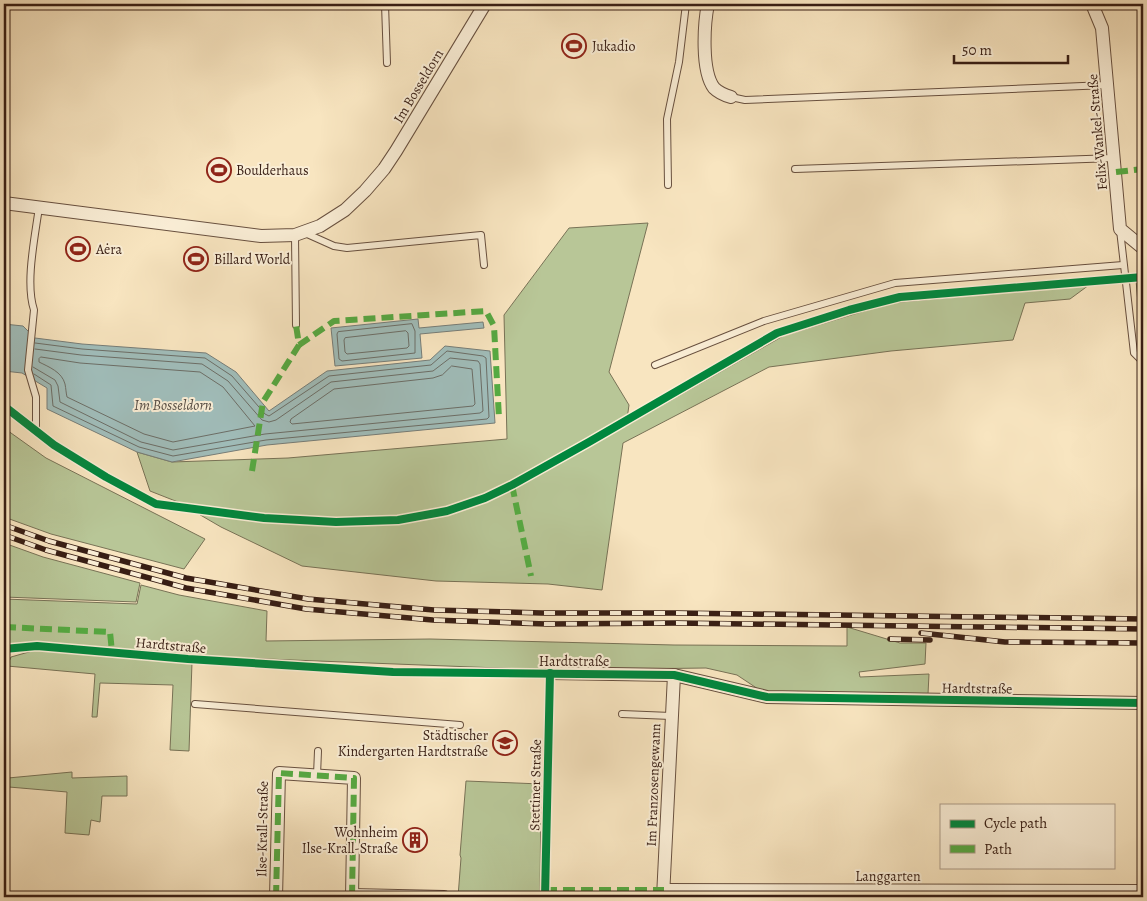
<svg xmlns="http://www.w3.org/2000/svg" width="1147" height="901" viewBox="0 0 1147 901" font-family="Alegreya,serif">
  <rect width="100%" height="100%" fill="#f8e5c0"/>
  <filter id="stains"><feTurbulence type="fractalNoise" baseFrequency=".004" numOctaves="4"/><feColorMatrix values="0 0 0 0 .2 0 0 0 0 .09 0 0 0 0 .02 0 0 0 .5 -.17"/></filter>
  <radialGradient id="worn" r=".72"><stop offset=".6" stop-color="#630" stop-opacity="0"/><stop offset="1" stop-color="#630" stop-opacity=".3"/></radialGradient>
  <!-- green -->
  <g fill="#b8c697" stroke="#787256">
    <polygon points="648,223 609,372 629,405 626,426 783,336 890,303 1089,285 1070,299 1025,303 1013,340 891,351 769,367 623,443 602,590 548,584 436,581 302,566 221,527 178,502 150,491 137,452 172,462 288,458 507,439 504,315 569,228"/>
    <polygon points="1143,279 1143,327 1140,327 1136,280"/>
    <polygon points="4,428 46,458 205,539 184,569 51,534 4,517"/>
    <polygon points="4,543 43,557 140,583 136,602 4,597"/>
    <polygon points="141,585 179,595 267,611 266,641 430,639 674,645 847,646 847,627 900,643 926,643 925,664 859,672 860,677 929,674 928,694 767,695 737,675 706,668 550,670 189,656 37,643 4,646 4,599 137,604"/>
    <polygon points="36,650 192,662 189,751 170,750 173,685 100,683 97,717 92,717 95,674 7,666 11,657"/>
    <polygon points="72,772 72,778 127,776 127,796 102,796 100,822 91,820 89,835 65,833 67,792 9,787 8,799 4,794 4,782 8,778"/>
    <polygon points="466,781 541,784 540,897 458,897 461,858 460,855"/>
  </g>
  <!-- water -->
  <g fill="#a0bdba" stroke="#767d78">
    <polygon points="418,319 419,328 483,322 484,328 420,334 422,358 335,366 331,328"/>
    <polygon points="4,324 23,326 35,338 82,344 206,353 236,372 269,411 327,371 430,360 445,346 490,351 495,423 267,445 172,462 137,452 47,409 47,388 22,373 4,371"/>
  </g>
  <g fill="none" stroke-linecap="round" stroke-linejoin="round">
    <!-- shore -->
    <g stroke="#6c6e67" stroke-width="1">
      <polygon points="412,324 415,331 415,353 342,361 339,359 337,334 338,332"/>
      <polygon points="406,331 408,333 409,346 407,348 347,354 345,352 344,340 345,338"/>
      <path d="M41 357 80 363 200 372 223 387 255 426 173 442 144 434 67 397C66 393 66 389 65 384 62 372 49 367 39 362V359Z"/>
      <polygon points="452,366 472,369 475,404 473,406 292,424 290,422 291,419 334,389 433,378 442,375"/>
      <polyline points="33,367 55,380 58,386 60,402 141,442 173,450 265,434 480,413 483,411 480,364 478,361 450,358 433,371 331,382 276,420 269,422 262,420 228,381 202,364 81,355 35,349"/>
      <polyline points="34,374 51,385 53,406 139,447 173,456 266,440 487,419 489,417 486,358 483,356 447,351 431,365 329,376 269,416 265,414 232,376 205,358 82,349 35,343"/>
    </g>
    <defs>
      <g id="lane">
        <polyline points="385,4 387,63"/>
        <polyline points="731,97 745,100 1107,85"/>
        <polyline points="795,169 1114,158"/>
        <polyline points="668,185 667,119 679,62 686,4"/>
        <polyline points="1120,230 1134,353 1143,362"/>
        <polyline points="305,233 334,246 347,248 481,235 484,265"/>
        <polyline points="295,235 296,325"/>
        <polyline points="655,365 764,321 895,283 1123,265"/>
        <path d="M36 431V397L28 370 34 310C25 283 35 237 39 207"/>
        <polyline points="4,649 37,646 188,659 393,672 550,673 545,897"/>
        <polyline points="195,704 460,725"/>
        <polyline points="622,714 671,716"/>
        <polyline points="317,775 318,751"/>
      </g>
      <g id="street">
        <path d="M708 4C704 24 701 71 714 88 719 93 724 95 731 97"/>
        <polyline points="1092,4 1102,28 1120,229 1143,248"/>
        <polyline points="4,203 261,236 295,235 320,226 345,210 365,191 384,169 396,151 485,4"/>
        <polyline points="550,673 674,675 767,697 1143,703"/>
        <polyline points="664,890 1143,891"/>
        <polyline points="352,895 444,897"/>
        <polyline points="276,897 279,773 354,778 352,897"/>
        <polyline points="663,897 674,675"/>
      </g>
    </defs>
    <!-- lane casing -->
    <use href="#lane" stroke="#68503f" stroke-width="8"/>
    <!-- street casing -->
    <use href="#street" stroke="#68503f" stroke-width="14"/>
    <!-- lane -->
    <use href="#lane" stroke="#faeed6" stroke-width="6"/>
    <!-- street -->
    <use href="#street" stroke="#faeed6" stroke-width="12"/>
    <defs>
      <g id="rail">
        <polyline points="4,525 49,541 186,578 308,599 434,610 542,613 676,613 1143,619"/>
        <polyline points="4,535 46,550 186,588 306,609 433,620 547,624 676,623 1143,629"/>
        <polyline points="921,633 1005,642 1143,643"/>
        <polyline points="890,639 930,640"/>
      </g>
    </defs>
    <!-- rail casing -->
    <use href="#rail" stroke="#381e14" stroke-width="5.5"/>
    <!-- rail -->
    <use href="#rail" stroke="#faeed6" stroke-width="4" stroke-dasharray="11" stroke-linecap="butt"/>
    <!-- quiet -->
    <g stroke="#55aa42" stroke-width="6" stroke-dasharray="12 6" stroke-linecap="butt">
      <polyline points="1116,172 1143,169"/>
      <polyline points="299,345 334,321 486,311 494,326 499,418"/>
      <polyline points="252,471 263,402 299,345 296,325"/>
      <polyline points="512,485 531,576"/>
      <polyline points="4,627 110,632 112,652"/>
      <polyline points="545,890 664,890"/>
      <polyline points="352,895 444,897"/>
      <polyline points="276,897 279,773 354,778 352,897"/>
    </g>
    <defs>
      <g id="cycleway">
        <polyline points="4,406 54,445 106,477 156,504 264,518 336,522 398,520 447,511 485,498 512,485 589,442 777,333 849,310 900,297 1143,277"/>
        <polyline points="4,649 37,646 188,659 393,672 674,675 767,697 1143,703"/>
        <polyline points="545,897 550,673"/>
      </g>
    </defs>
    <!-- cycleway casing -->
    <use href="#cycleway" stroke="#faeed6" stroke-width="11"/>
    <!-- cycleway -->
    <use href="#cycleway" stroke="#00873e" stroke-width="8"/>
  </g>
  <!-- icons -->
  <defs>
    <symbol id="stadium-ring" viewBox="-11 -11 22 22"><circle r="9.5" fill="#faeed6" stroke="#8f2418" stroke-width="1.5"/><path d="M0-5a6.5 5 0 1 0 0 10a6.5 5 0 1 0 0-10ZM-3.5-1.8h7v3.6h-7Z" fill="#8f2418"/></symbol>
    <symbol id="school-ring" viewBox="-11 -11 22 22"><circle r="9.5" fill="#faeed6" stroke="#8f2418" stroke-width="1.5"/><path d="M0-5L7-2L0 1L-7-2ZM-4 1L0 2.5L4 1V4Q0 6-4 4Z" fill="#8f2418"/></symbol>
    <symbol id="building-ring" viewBox="-11 -11 22 22"><circle r="9.5" fill="#faeed6" stroke="#8f2418" stroke-width="1.5"/><path d="M-4-6H4V6H1V3H-1V6H-4ZM-2.5-4.3h1.7v1.8h-1.7ZM.8-4.3h1.7v1.8H.8ZM-2.5-1h1.7V.8h-1.7ZM.8-1h1.7V.8H.8Z" fill="#8f2418"/></symbol>
  </defs>
  <g fill-rule="evenodd">
    <use href="#stadium-ring" x="560" y="32" width="28" height="28"/>
    <use href="#stadium-ring" x="205" y="156" width="28" height="28"/>
    <use href="#stadium-ring" x="64" y="235" width="28" height="28"/>
    <use href="#stadium-ring" x="182" y="245" width="28" height="28"/>
    <use href="#school-ring" x="491" y="729" width="28" height="28"/>
    <use href="#building-ring" x="401" y="826" width="28" height="28"/>
  </g>
  <g text-anchor="middle" stroke-width="4" stroke-linejoin="round" paint-order="stroke">
    <!-- poi labels -->
    <g font-size="14" fill="#381e14" stroke="#faeed6" text-anchor="start">
      <text x="592" y="51">Jukadio</text>
      <text x="236" y="175">Boulderhaus</text>
      <text x="96" y="254">Aėra</text>
      <text x="214" y="264">Billard World</text>
      <text x="488" y="740" text-anchor="end">Städtischer<tspan x="488" dy="16">Kindergarten Hardtstraße</tspan></text>
      <text x="398" y="837" text-anchor="end">Wohnheim<tspan x="398" dy="16">Ilse-Krall-Straße</tspan></text>
    </g>
    <!-- street labels -->
    <g font-size="14" fill="#381e14" stroke="#faeed6">
      <text transform="translate(418 86) rotate(-59)" y="5">Im Bosseldorn</text>
      <text transform="translate(1097 132) rotate(-95)" y="5">Felix-Wankel-Straße</text>
      <text transform="translate(171 645) rotate(5)" y="5">Hardtstraße</text>
      <text x="574" y="666">Hardtstraße</text>
      <text transform="translate(977 688) rotate(1)" y="5">Hardtstraße</text>
      <text transform="translate(535 785) rotate(-89)" y="5">Stettiner Straße</text>
      <text transform="translate(653 785) rotate(-88)" y="5">Im Franzosengewann</text>
      <text transform="translate(262 829) rotate(-89)" y="5">Ilse-Krall-Straße</text>
      <text x="888" y="881">Langgarten</text>
    </g>
    <!-- water labels -->
    <g font-size="15" font-style="italic" fill="#574e46" stroke="#faeed6">
      <text x="173" y="410">Im Bosseldorn</text>
    </g>
  </g>
  <!-- margin -->
  <rect width="1147" height="901" fill="none" stroke="#f8e5c0" stroke-width="20"/>
  <rect x="5" y="5" width="1137" height="891" fill="none" stroke="#381e14" stroke-width="2.5"/>
  <rect x="10" y="10" width="1127" height="881" fill="none" stroke="#381e14"/>
  <!-- legend -->
  <rect x="940" y="804" width="175" height="65" fill="#faeed6" stroke="#ac9b88"/>
  <rect x="950" y="820" width="25" height="8" fill="#00873e" stroke="#ac9b88"/>
  <text x="984" y="828" font-size="15" fill="#381e14">Cycle path</text>
  <rect x="950" y="845" width="25" height="8" fill="#55aa42" stroke="#ac9b88"/>
  <text x="984" y="854" font-size="15" fill="#381e14">Path</text>
  <!-- scale -->
  <path d="M954 55v8h114v-8" fill="none" stroke="#381e14" stroke-width="2.5"/>
  <text x="962" y="55" font-size="15" fill="#381e14" stroke="#faeed6" stroke-width="4" paint-order="stroke">50 m</text>
  <rect width="100%" height="100%" filter="url(#stains)"/>
  <rect width="100%" height="100%" fill="url(#worn)"/>
</svg>
